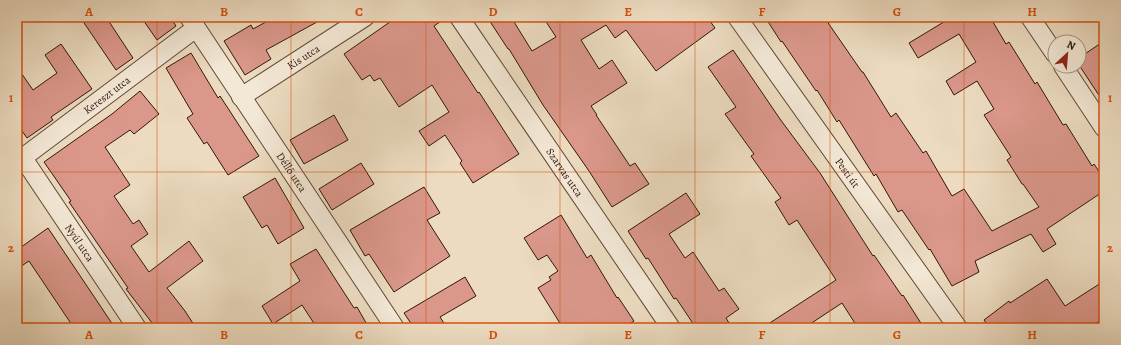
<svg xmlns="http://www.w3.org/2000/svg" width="1121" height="345" viewBox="0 0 1121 345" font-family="Alegreya,serif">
  <rect width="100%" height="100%" fill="#ecdbc0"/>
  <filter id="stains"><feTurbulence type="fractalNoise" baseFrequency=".005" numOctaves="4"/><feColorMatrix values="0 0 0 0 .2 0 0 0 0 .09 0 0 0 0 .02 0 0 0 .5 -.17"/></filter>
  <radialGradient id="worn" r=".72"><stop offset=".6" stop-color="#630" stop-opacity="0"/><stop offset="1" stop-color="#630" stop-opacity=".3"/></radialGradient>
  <!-- building -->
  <g fill="#da978a" stroke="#311809">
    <polygon points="80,17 106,17 133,58 116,70"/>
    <polygon points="141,17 170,17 176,26 157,40"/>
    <polygon points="275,17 326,17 266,50 271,59 245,75 224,41 251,25 253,29"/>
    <polygon points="397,17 447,17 434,26 478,93 479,92 519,154 473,183 460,163 462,161 445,135 429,146 419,131 449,112 432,85 399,107 380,78 374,81 370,75 362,80 344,54"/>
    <polygon points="487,17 511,17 532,51 556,37 543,17 707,17 715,28 656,71 626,30 615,38 606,25 581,40 599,69 612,60 627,83 591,106 597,115 596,115 630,166 635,163 649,184 612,207 589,171 543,105 509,49 508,49"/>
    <polygon points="765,17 824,17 862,72 863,72 891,117 896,113 923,153 926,151 952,196 964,189 992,231 1039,207 1023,184 1022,184 1007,160 1011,157 984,115 994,109 977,81 954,95 946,81 976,62 959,34 918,58 909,43 952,17 990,17 1006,44 1009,42 1035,84 1037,82 1063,125 1066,124 1092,166 1094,164 1104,179 1104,191 1047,229 1056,244 1043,252 1031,234 975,261 979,272 952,286 930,249 929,250 902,210 898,212 876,174 874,176 839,120 837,122 817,90 816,91 782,41 781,42"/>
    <polygon points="1104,41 1104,103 1079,65 1079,58"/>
    <polygon points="61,44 92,89 51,117 53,120 27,138 17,124 17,67 33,90 57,73 45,55"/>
    <polygon points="733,50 780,119 820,173 873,256 874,255 902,296 903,295 924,328 858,328 842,303 804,328 762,328 836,280 797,220 789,225 775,202 781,198 751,156 754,154 725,114 736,107 708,67"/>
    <polygon points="191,53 218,98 220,96 259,156 228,175 207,142 204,144 187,118 193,114 166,68"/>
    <polygon points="140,91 159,114 134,134 130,130 105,147 130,185 114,196 133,224 139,220 148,234 131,246 149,272 189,241 203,261 167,288 185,311 196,328 156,328 126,289 128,288 69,202 71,201 44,162 112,114"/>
    <polygon points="334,115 348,140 304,164 290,140"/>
    <polygon points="361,163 374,184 332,210 319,189"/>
    <polygon points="275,178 304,228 278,244 267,225 262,228 243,197"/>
    <polygon points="424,187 440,213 427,220 450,256 394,292 369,254 365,256 350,230"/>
    <polygon points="686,193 700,214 669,234 685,258 693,252 719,291 724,288 739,309 726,318 732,328 696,328 676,298 674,299 648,258 646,259 628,231"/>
    <polygon points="561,215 587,258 591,255 617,298 618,297 634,321 623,328 563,328 538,288 551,280 549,277 558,271 547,255 538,260 524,238"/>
    <polygon points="48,228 95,298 115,328 74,328 29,261 17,269 17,250"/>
    <polygon points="316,249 354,308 357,307 369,328 317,328 302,305 273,324 262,306 300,281 290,264"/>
    <polygon points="465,277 476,296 440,317 447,328 414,328 404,313"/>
    <polygon points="1047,279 1065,306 1104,281 1104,318 1089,328 990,328 984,320 1009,301 1010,303"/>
  </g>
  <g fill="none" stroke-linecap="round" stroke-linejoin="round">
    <defs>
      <g id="minor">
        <path id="s1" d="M189 17 395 328"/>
        <path id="s2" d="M459 17 671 328"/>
        <path id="s3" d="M737 17 958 328"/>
        <polyline points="1030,17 1055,54"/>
        <polyline points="1063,66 1104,128"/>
        <path id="s4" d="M241 97 365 17"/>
        <path id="s5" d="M23 158 137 328"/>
        <path id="s6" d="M17 162 196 28"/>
      </g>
    </defs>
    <!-- minor casing -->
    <use href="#minor" stroke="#604937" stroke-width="20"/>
    <!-- minor -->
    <use href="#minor" stroke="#f3e8d6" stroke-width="18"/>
  </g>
  <!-- grid -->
  <path fill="none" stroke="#d6520c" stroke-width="1" stroke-opacity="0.55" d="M157 17V328M291 17V328M426 17V328M560 17V328M695 17V328M830 17V328M964 17V328M17 172H1104"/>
  <g text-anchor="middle" stroke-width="4" stroke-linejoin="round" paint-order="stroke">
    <!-- street labels -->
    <g font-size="11" fill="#311809" stroke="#f3e8d6">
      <text dy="4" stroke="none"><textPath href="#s4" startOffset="74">Kis utca</textPath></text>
      <text dy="4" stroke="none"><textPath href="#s6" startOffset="112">Kereszt utca</textPath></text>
      <text dy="4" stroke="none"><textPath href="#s2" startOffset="188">Szarvas utca</textPath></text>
      <text dy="4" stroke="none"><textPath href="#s3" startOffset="191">Pesti út</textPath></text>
      <text dy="4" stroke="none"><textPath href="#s1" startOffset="186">Déllő utca</textPath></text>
      <text dy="4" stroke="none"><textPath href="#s5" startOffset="102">Nyúl utca</textPath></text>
    </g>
  </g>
  <!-- margin -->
  <rect width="1121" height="345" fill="none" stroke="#ecdbc0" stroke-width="44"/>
  <!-- north arrow -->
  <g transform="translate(1067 54) rotate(26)"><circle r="19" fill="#f3e8d6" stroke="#a59584"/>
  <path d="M0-3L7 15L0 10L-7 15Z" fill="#8f2418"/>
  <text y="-6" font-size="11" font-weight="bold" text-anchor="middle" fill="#311809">N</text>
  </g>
  <rect x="22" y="22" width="1077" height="301" fill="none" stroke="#d6520c" stroke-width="1.5"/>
  <g font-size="13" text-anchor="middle" font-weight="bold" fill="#d6520c">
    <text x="89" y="16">A</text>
    <text x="224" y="16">B</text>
    <text x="359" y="16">C</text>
    <text x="493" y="16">D</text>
    <text x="628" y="16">E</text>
    <text x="762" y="16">F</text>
    <text x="897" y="16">G</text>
    <text x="1032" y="16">H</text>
    <text x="11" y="102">1</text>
    <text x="1110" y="102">1</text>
    <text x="11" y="252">2</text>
    <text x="1110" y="252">2</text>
    <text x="89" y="339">A</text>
    <text x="224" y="339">B</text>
    <text x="359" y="339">C</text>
    <text x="493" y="339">D</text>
    <text x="628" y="339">E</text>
    <text x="762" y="339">F</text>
    <text x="897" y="339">G</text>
    <text x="1032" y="339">H</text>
  </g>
  <rect width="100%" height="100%" filter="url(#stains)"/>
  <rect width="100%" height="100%" fill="url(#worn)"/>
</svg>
